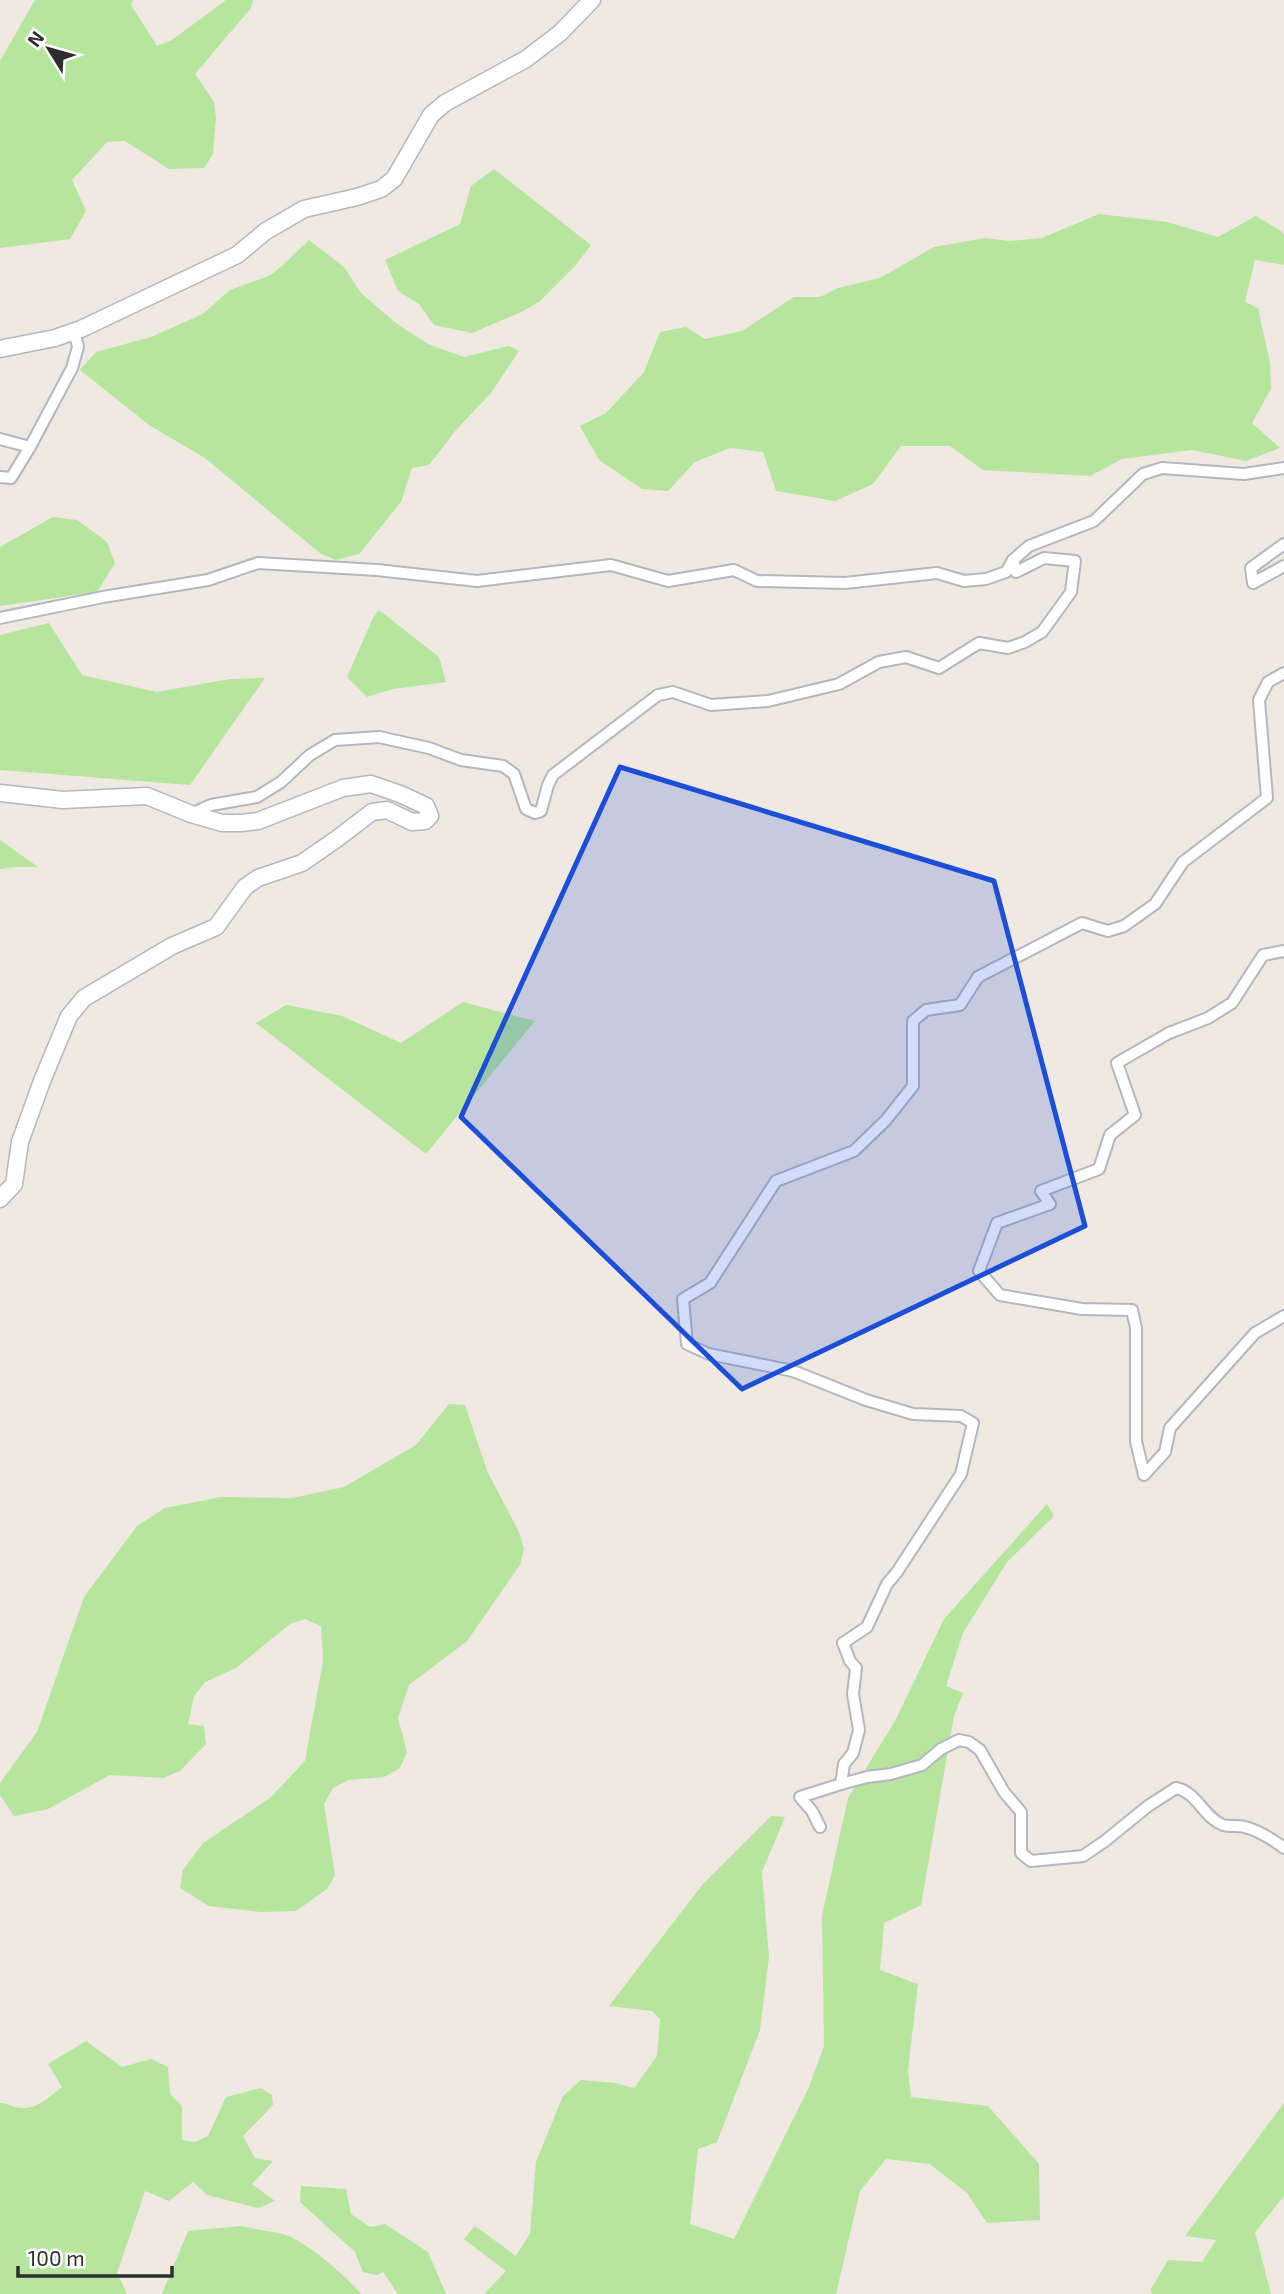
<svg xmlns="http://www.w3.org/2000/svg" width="1284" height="2294" viewBox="0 0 1284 2294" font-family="'Exo 2',sans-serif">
  <rect width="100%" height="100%" fill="#efe9e1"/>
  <!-- green -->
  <g fill="#b6e59e">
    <polygon points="35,0 133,0 131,5 157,46 172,40 226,0 253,0 251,8 195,74 214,102 216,119 213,154 204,168 169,169 125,141 107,142 72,180 86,211 70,239 0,248 0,61"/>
    <polygon points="494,169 591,245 575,266 539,302 519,313 472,333 434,325 419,304 398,291 385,260 460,224 471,186"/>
    <polygon points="1099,214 1167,222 1218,237 1256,216 1281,231 1284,235 1284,265 1255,260 1245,302 1258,308 1270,363 1271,389 1252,423 1280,448 1246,461 1192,450 1122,459 1090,476 983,470 950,446 901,446 873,484 835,501 776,491 763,452 730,448 695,462 668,491 642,489 599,460 580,426 606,413 644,372 660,332 686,327 705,339 742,331 794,297 820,297 838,288 880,278 934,247 985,238 1010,241 1042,238"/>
    <polygon points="309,240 344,267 361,293 397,324 428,344 464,357 509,346 519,351 491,393 456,430 429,465 412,468 401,502 359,554 336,560 321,554 205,458 149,425 80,370 96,352 151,337 203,314 230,290 271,275 285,263"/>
    <polygon points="53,517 77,520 107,542 115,563 97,592 0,606 0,547"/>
    <polygon points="379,610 439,657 446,682 393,689 367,697 347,677 373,618"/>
    <polygon points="49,623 82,675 157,692 230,679 265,678 190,785 0,770 0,635"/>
    <polygon points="0,840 38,867 13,867 0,869"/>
    <polygon points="463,1002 535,1021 426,1154 256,1023 286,1005 342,1016 401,1043"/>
    <polygon points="449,1404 465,1405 488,1473 519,1532 524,1549 520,1565 467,1641 409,1685 398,1718 407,1752 400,1768 384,1777 348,1780 333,1788 324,1804 335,1875 327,1889 296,1911 261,1912 209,1906 180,1888 183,1870 203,1843 270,1798 305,1761 323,1661 321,1626 305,1619 290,1624 236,1668 205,1682 194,1696 188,1724 204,1726 206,1744 180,1771 163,1778 110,1775 48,1809 14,1816 0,1795 0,1783 37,1732 84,1597 137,1526 165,1508 221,1497 292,1498 344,1487 416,1445"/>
    <polygon points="1047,1504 1054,1516 1007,1562 963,1633 946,1686 963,1693 954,1716 921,1905 884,1923 880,1970 918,1984 908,2070 911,2097 988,2106 1039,2164 1040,2220 987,2223 967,2193 930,2164 886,2159 860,2191 836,2294 484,2294 506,2271 464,2239 475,2226 516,2256 530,2233 536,2162 563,2096 581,2080 615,2083 634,2088 657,2056 660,2019 652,2011 609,2006 703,1884 771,1816 785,1817 762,1872 769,1957 760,2030 717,2142 698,2149 690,2224 734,2239 809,2087 824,2046 822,1916 848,1798 896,1719 944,1619"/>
    <path d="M86 2041 122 2067 151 2059 168 2067 170 2094 182 2106V2140L195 2142 208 2136 226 2097 261 2088 272 2095 273 2105 243 2136 255 2158 273 2161 252 2184 275 2201 258 2208 207 2195 193 2182 169 2201 145 2191 117 2273 127 2294H0V2103C7 2103 14 2108 22 2108 38 2109 50 2096 62 2087L48 2064Z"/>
    <polygon points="1284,2103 1284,2196 1255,2232 1271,2294 1152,2294 1151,2289 1168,2260 1202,2262 1216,2240 1185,2236"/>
    <polygon points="301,2186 346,2189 351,2214 370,2227 385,2224 428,2252 446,2294 398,2294 383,2272 377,2275 363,2272 355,2252 300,2202"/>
    <path d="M240 2226C254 2229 269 2231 283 2234 306 2241 345 2275 361 2294H162L188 2231Z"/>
  </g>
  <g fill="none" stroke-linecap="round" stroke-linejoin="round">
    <defs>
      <g id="minor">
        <polyline points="0,439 30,447 11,478 0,477"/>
        <polyline points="30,447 72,368 78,347 74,331"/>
        <polyline points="1284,544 1251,568 1253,583 1284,566"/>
        <polyline points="0,618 103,597 208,580 258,563 377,570 477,581 611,565 668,581 734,570 757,581 845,583 937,573 964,581 986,579 1006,572 1013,560"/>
        <polyline points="191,814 211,805 257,797 281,782 310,755 335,740 379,737 429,748 461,760 503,766 514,774 526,809 535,813 541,811 548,785 553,775 658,695 673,692 711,705 768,701 839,684 879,662 906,657 939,668 979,643 1008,648 1025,642 1042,632 1071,592 1075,561 1044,558 1016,572 1013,560 1029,546 1094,521 1143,474 1162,468 1244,474 1284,468"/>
        <polyline points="1284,951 1263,955 1232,1003 1208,1018 1169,1033 1117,1063 1135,1115 1110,1135 1099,1169 1041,1191 1050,1204 997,1223 979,1271 1000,1295 1082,1309 1132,1310 1136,1328 1136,1441 1144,1475 1165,1452 1170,1428 1255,1333 1284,1316"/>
        <path d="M841 1784 867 1777 891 1774 922 1765 941 1749 959 1740 969 1742 980 1750 1004 1792 1021 1812V1853L1031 1861 1083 1856 1105 1841 1148 1806 1176 1788C1197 1792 1204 1818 1223 1825 1230 1827 1238 1825 1245 1827 1260 1831 1272 1839 1284 1848"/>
        <polyline points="820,1827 812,1811 800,1797 841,1784 844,1764 853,1753 859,1730 853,1694 856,1668 850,1661 843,1643 867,1627 887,1584 897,1572 961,1474 973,1423 961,1416 913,1414 866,1400 793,1371 709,1354 687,1344 683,1299 710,1283 776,1181 854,1151 886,1120 913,1086 913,1021 926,1010 960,1005 978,977 1082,923 1108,931 1124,926 1155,904 1183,862 1267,798 1259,700 1268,682 1284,673"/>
      </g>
      <g id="secondary">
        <polyline points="0,349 55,338 81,329 237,255 266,231 304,209 357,197 381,189 394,179 431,115 445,103 526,59 560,33 592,0"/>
        <polyline points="0,793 63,800 147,796 191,814 222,823 241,823 258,821 343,788 371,784 400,794 426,806 430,816 425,821 412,822 387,810 372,812 338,838 302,863 258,878 245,887 216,927 172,946 84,998 69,1016 42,1081 20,1142 14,1184 0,1199"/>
      </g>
    </defs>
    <!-- minor casing -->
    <use href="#minor" stroke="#b4b7c1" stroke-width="14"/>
    <!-- secondary casing -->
    <use href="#secondary" stroke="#b4b7c1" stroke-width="19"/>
    <!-- minor -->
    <use href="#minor" stroke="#fff" stroke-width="10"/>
    <!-- secondary -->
    <use href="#secondary" stroke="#fff" stroke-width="16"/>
  </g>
  <!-- marked area -->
  <path fill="#1d4ed8" fill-opacity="0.2" stroke="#1d4ed8" stroke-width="5" stroke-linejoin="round" d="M620 767 994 881 1085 1226 742 1389 461 1117Z"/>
  <!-- north arrow -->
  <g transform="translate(49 49) rotate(307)" stroke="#ffffff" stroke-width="5" paint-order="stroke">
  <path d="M0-5L12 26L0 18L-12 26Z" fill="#2e2e2e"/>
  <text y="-10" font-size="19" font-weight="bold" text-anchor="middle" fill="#2e2e2e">N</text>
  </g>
  <!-- scale -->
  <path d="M18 2266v10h154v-10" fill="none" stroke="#2e2e2e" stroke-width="3.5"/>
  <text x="28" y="2266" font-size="21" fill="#2e2e2e" stroke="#ffffff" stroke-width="5" paint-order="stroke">100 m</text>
</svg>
